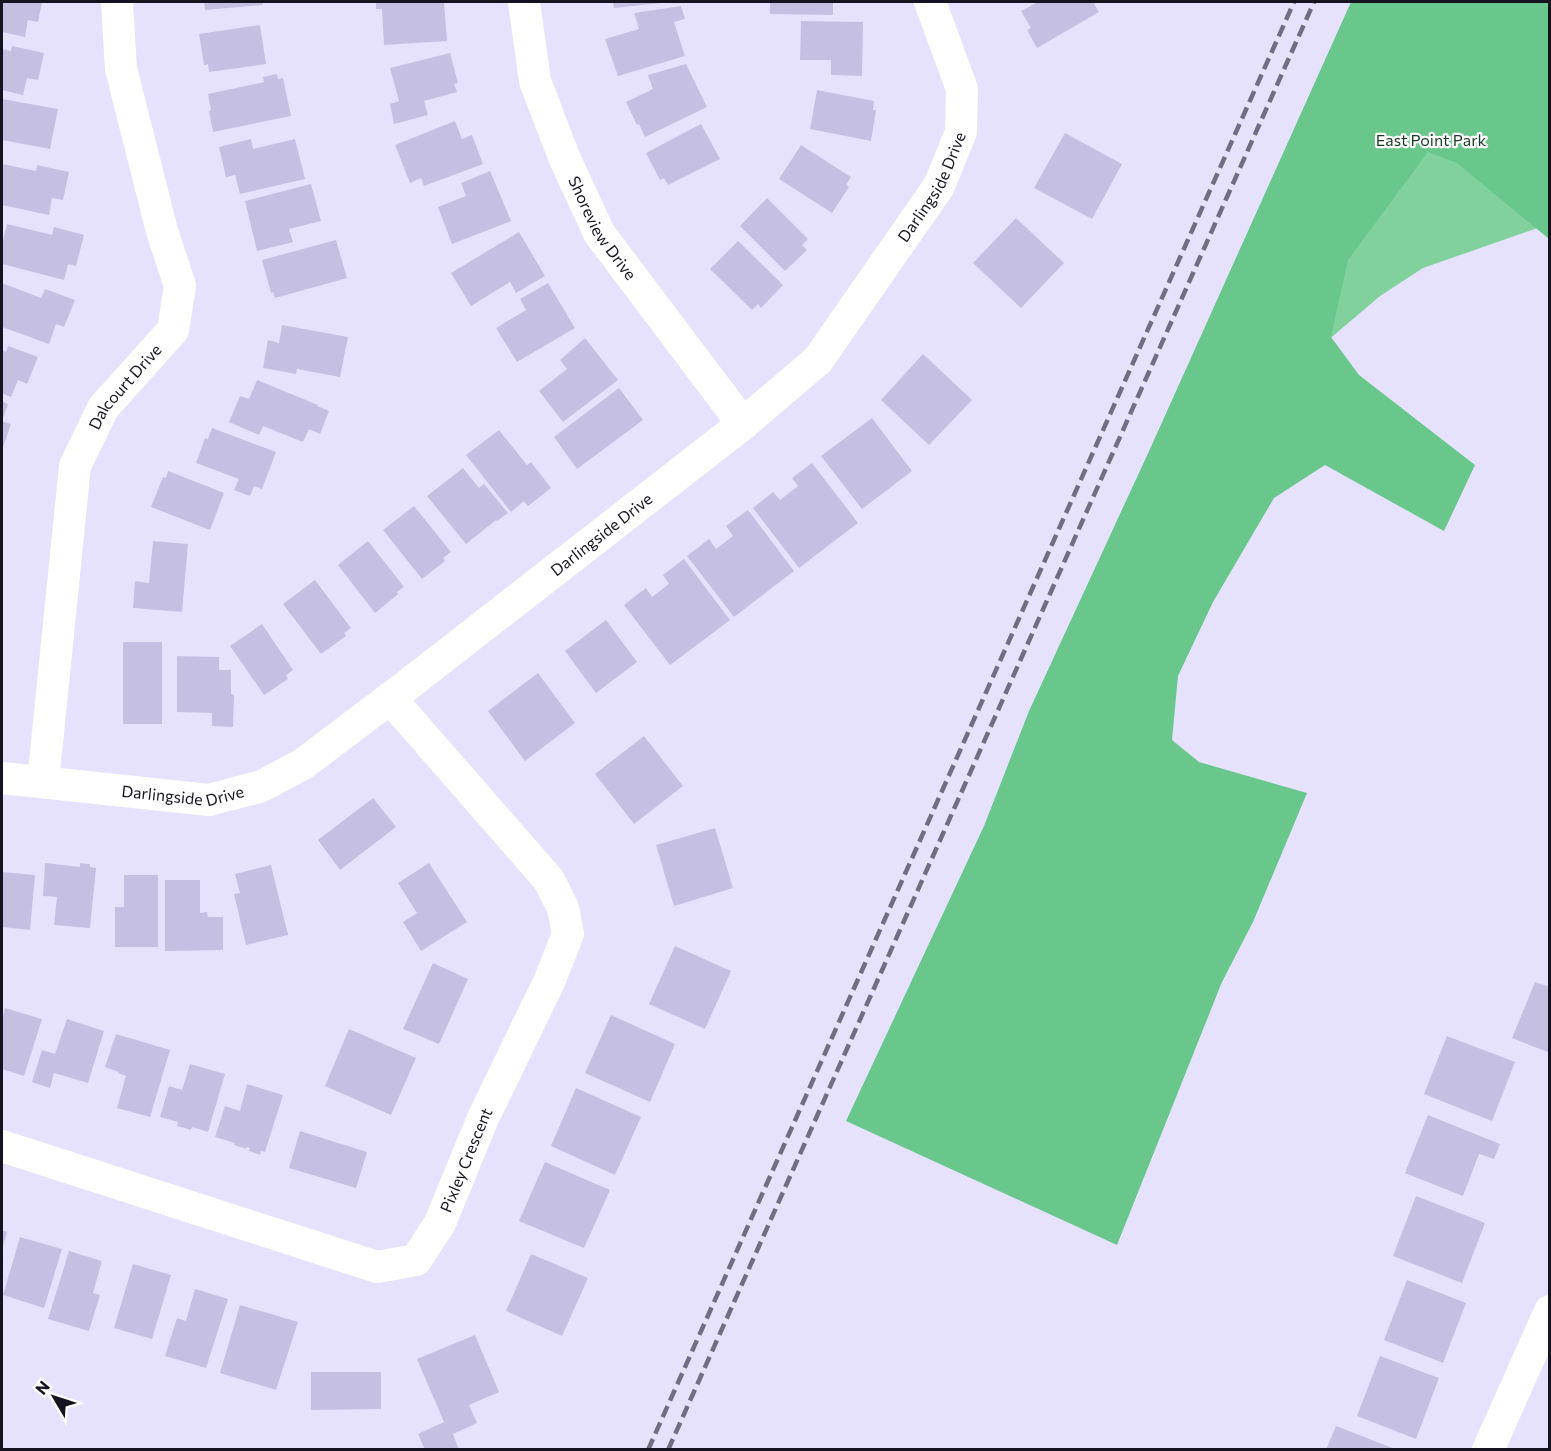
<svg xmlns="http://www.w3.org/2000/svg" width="1551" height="1451" viewBox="0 0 1551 1451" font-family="Commissioner,sans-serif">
  <rect width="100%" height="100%" fill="#e6e2fe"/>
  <!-- green -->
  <polygon fill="#81d19d" points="1364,2 1549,2 1549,224 1423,268 1380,296 1233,421"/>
  <!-- forest -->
  <polygon fill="#69c78c" points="1351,2 1549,2 1549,239 1457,163 1428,152 1348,260 1331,337 1359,375 1475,465 1444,531 1325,465 1274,498 1213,602 1178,676 1172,740 1199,762 1307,793 1253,922 1222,982 1117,1245 846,1121 984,826 1029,711 1150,449"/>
  <!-- building -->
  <g fill="#c5c0e2">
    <polygon points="2,2 42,2 38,22 28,20 25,37 2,32"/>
    <polygon points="204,2 262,2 263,5 205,10"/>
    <polygon points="376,2 444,2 447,41 384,45 382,9 376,9"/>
    <polygon points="613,2 661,2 661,3 614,8"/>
    <polygon points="770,2 833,2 833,15 770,14"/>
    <polygon points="1038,2 1093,2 1099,12 1037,48 1027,30 1031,28 1021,11"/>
    <polygon points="681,6 685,19 674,22 685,56 618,76 605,39 639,29 634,13"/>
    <polygon points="801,21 863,22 862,76 831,75 831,60 800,60"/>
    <polygon points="260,25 266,64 209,72 208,64 204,65 199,34"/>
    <polygon points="12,46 44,53 38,80 27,78 23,95 2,90 2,49 11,51"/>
    <polygon points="450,53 458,83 454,84 457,92 424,101 428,115 394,124 390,104 399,101 390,68"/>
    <polygon points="686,64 707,107 645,137 639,124 637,125 626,102 653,89 648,75"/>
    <polygon points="277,74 278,79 283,78 291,116 213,132 209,111 211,110 208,94 264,82 263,77"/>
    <polygon points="817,90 874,101 873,110 876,110 871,141 810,129"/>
    <polygon points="2,99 58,109 50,149 2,140"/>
    <polygon points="455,121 462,139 472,135 483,164 424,186 421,178 410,183 395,145"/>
    <polygon points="701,124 720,159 668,185 664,178 660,180 646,153"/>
    <polygon points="1065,133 1122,164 1092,219 1034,188"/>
    <polygon points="251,139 253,149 295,139 305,179 240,194 235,175 226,177 219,147"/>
    <polygon points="801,145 851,177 846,185 849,187 832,213 779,179"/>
    <polygon points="2,164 36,171 37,165 69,172 63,200 52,198 49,215 2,205"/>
    <polygon points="490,171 511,221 452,244 438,207 466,196 461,183"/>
    <polygon points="311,184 321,221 289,229 293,242 257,251 245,201"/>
    <polygon points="767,198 808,239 802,245 807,250 785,271 740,226"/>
    <polygon points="1016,218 1064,263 1021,308 973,263"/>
    <polygon points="7,224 52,235 54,227 84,235 76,266 68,264 64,280 2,264 2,245"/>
    <polygon points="519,232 545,276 516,293 510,282 471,306 451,273"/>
    <polygon points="336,240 347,278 275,298 273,292 271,293 262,260"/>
    <polygon points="738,241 783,285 761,308 758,304 752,310 710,269"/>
    <polygon points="2,283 41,298 45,289 75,300 64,327 56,324 49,344 2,327"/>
    <polygon points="548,283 575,328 517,362 496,328 526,310 520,299"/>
    <polygon points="282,325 348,337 340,377 297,369 296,374 263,368 268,340 279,343"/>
    <polygon points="585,338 618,380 563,422 539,391 567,369 560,360"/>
    <polygon points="8,346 38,357 27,384 18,380 11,397 2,393 2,350 6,352"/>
    <polygon points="923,354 972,400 929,445 881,400"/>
    <polygon points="257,380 318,405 317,406 329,411 320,434 309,429 303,442 263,426 259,435 229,422 240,396 249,399"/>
    <polygon points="619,388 643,420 577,469 554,437"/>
    <polygon points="2,401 8,404 2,421 11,424 2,450"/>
    <polygon points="872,418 912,471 862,509 821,456"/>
    <polygon points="212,428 276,452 262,489 254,486 250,496 234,490 239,479 196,463 205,438 208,439"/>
    <polygon points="499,430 527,465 531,462 551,488 528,506 524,501 511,512 466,455"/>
    <polygon points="812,463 858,523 799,568 753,508 773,492 780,500 798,486 792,478"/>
    <polygon points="463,468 479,488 484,484 508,513 497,521 496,520 466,544 427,496"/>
    <polygon points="168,471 224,493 210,530 151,507 163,477 166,478"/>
    <polygon points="414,506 451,552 443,558 445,561 422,579 383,530"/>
    <polygon points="748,510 794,571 734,617 687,556 709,539 716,549 733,536 726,526"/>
    <polygon points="153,541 188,544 182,612 133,608 135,581 149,583"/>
    <polygon points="368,541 404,587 397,592 398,594 375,613 338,565"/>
    <polygon points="684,559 730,620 670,665 624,605 646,588 652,597 669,584 663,575"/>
    <polygon points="315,580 351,628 344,633 346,636 321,654 283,604"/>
    <polygon points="606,620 637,662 596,693 565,651"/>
    <polygon points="262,624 293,670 286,675 288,679 264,695 230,646"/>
    <rect x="123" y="642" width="39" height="82"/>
    <polygon points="177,656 219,657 219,670 231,670 231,694 234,695 233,727 212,726 212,713 177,712"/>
    <polygon points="538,673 575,723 525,761 488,711"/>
    <polygon points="644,736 683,786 634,824 595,774"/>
    <polygon points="373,798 396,827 340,870 318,840"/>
    <polygon points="715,828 733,888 674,906 656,845"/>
    <polygon points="45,863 80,867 80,863 90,864 90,867 96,868 90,928 54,925 57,897 43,896"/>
    <polygon points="429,863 467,922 421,951 403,922 417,913 398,883"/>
    <polygon points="271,865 288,935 246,945 234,894 240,893 235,874"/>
    <polygon points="2,872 35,875 30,930 2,927"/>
    <polygon points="124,875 158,875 158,947 115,947 115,907 124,907"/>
    <polygon points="165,880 200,880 200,913 207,912 208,917 223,917 223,950 165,951"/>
    <polygon points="675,946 731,971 705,1029 649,1004"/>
    <polygon points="433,963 468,979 439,1044 403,1029"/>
    <polygon points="1535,982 1550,987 1550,1053 1512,1038"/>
    <polygon points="5,1008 42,1019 24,1076 2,1069 2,1021"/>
    <polygon points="611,1015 675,1044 650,1102 585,1073"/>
    <polygon points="67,1019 104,1031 88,1083 54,1073 50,1088 32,1082 42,1050 55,1054"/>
    <polygon points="349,1029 416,1058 391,1115 325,1086"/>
    <polygon points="116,1034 170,1050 150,1117 117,1108 126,1076 118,1073 119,1072 105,1067"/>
    <polygon points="1447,1036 1515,1062 1492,1121 1424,1094"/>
    <polygon points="190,1064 225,1074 208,1132 192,1127 191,1130 177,1126 178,1122 160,1117 169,1086 182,1090"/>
    <polygon points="247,1084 283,1095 265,1152 261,1151 260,1155 249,1151 250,1148 246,1147 246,1149 234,1145 235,1143 215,1137 225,1106 240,1111"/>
    <polygon points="576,1088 641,1117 615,1175 551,1146"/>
    <polygon points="1428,1115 1500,1144 1494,1159 1479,1154 1463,1196 1405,1173"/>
    <polygon points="300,1131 367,1152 356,1188 289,1168"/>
    <polygon points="545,1162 610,1190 584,1248 519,1221"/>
    <polygon points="1416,1196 1485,1223 1462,1283 1393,1256"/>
    <polygon points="2,1230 7,1232 2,1250"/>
    <polygon points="20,1237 62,1249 44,1308 3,1295"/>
    <polygon points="69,1251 102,1261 93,1293 100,1295 89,1331 48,1319"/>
    <polygon points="531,1254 588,1278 562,1336 506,1311"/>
    <polygon points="133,1264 171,1275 152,1339 114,1328"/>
    <polygon points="1407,1280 1466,1303 1443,1363 1384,1340"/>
    <polygon points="195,1289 228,1299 206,1368 165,1356 177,1318 186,1321"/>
    <polygon points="240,1305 298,1322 276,1390 220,1373"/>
    <polygon points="475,1335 499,1392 469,1405 477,1423 453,1434 459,1450 425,1450 418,1434 444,1422 417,1359"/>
    <polygon points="1380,1356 1439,1378 1416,1439 1357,1416"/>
    <polygon points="311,1372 381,1372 381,1409 311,1410"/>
    <polygon points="1336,1426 1395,1449 1395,1450 1326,1450"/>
  </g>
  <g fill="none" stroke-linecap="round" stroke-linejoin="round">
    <!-- street -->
    <g stroke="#fff" stroke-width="32">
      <path id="s1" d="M524 2 535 81 564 157 599 233 743 424"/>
      <path id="s2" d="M2 778 209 800 262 786 303 764 405 687 743 424 818 360 939 186 961 132 962 89 930 2"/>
      <path id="s3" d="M43 782 75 466 103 408 173 330 180 286 162 231 121 69 117 2"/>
      <path id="s4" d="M2 1146 377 1267 416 1260 440 1223 483 1118 549 982 568 934 563 908 549 880 390 698"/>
      <polyline points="1488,1450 1550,1311"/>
    </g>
    <!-- rail -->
    <g stroke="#716e81" stroke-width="4.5" stroke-dasharray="12 6" stroke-linecap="butt">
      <polyline points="648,1450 1294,2"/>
      <polyline points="668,1450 1314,2"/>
    </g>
  </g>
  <g text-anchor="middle" stroke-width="4.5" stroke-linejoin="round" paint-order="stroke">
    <!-- park labels -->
    <g font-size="16" fill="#143c25" stroke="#fff">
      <text x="1431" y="146">East Point Park</text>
    </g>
    <!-- street labels -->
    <g font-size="16" fill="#15131f" stroke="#fff">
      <text dy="6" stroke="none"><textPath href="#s2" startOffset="1172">Darlingside Drive</textPath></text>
      <text dy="6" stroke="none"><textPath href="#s1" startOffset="242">Shoreview Drive</textPath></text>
      <text dy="6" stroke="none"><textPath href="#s3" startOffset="412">Dalcourt Drive</textPath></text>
      <text dy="6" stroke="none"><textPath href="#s2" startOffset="686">Darlingside Drive</textPath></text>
      <text dy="6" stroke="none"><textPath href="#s2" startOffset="182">Darlingside Drive</textPath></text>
      <text dy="6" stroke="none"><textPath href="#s4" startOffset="546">Pixley Crescent</textPath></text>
    </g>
  </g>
  <!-- border -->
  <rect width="1551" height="1451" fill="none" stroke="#15131f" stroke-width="6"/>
  <!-- north arrow -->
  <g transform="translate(54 1397) rotate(309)" stroke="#ffffff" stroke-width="4.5" paint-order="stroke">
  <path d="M0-4.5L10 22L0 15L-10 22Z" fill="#15131f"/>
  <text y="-9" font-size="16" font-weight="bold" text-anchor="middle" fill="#15131f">N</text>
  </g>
</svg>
